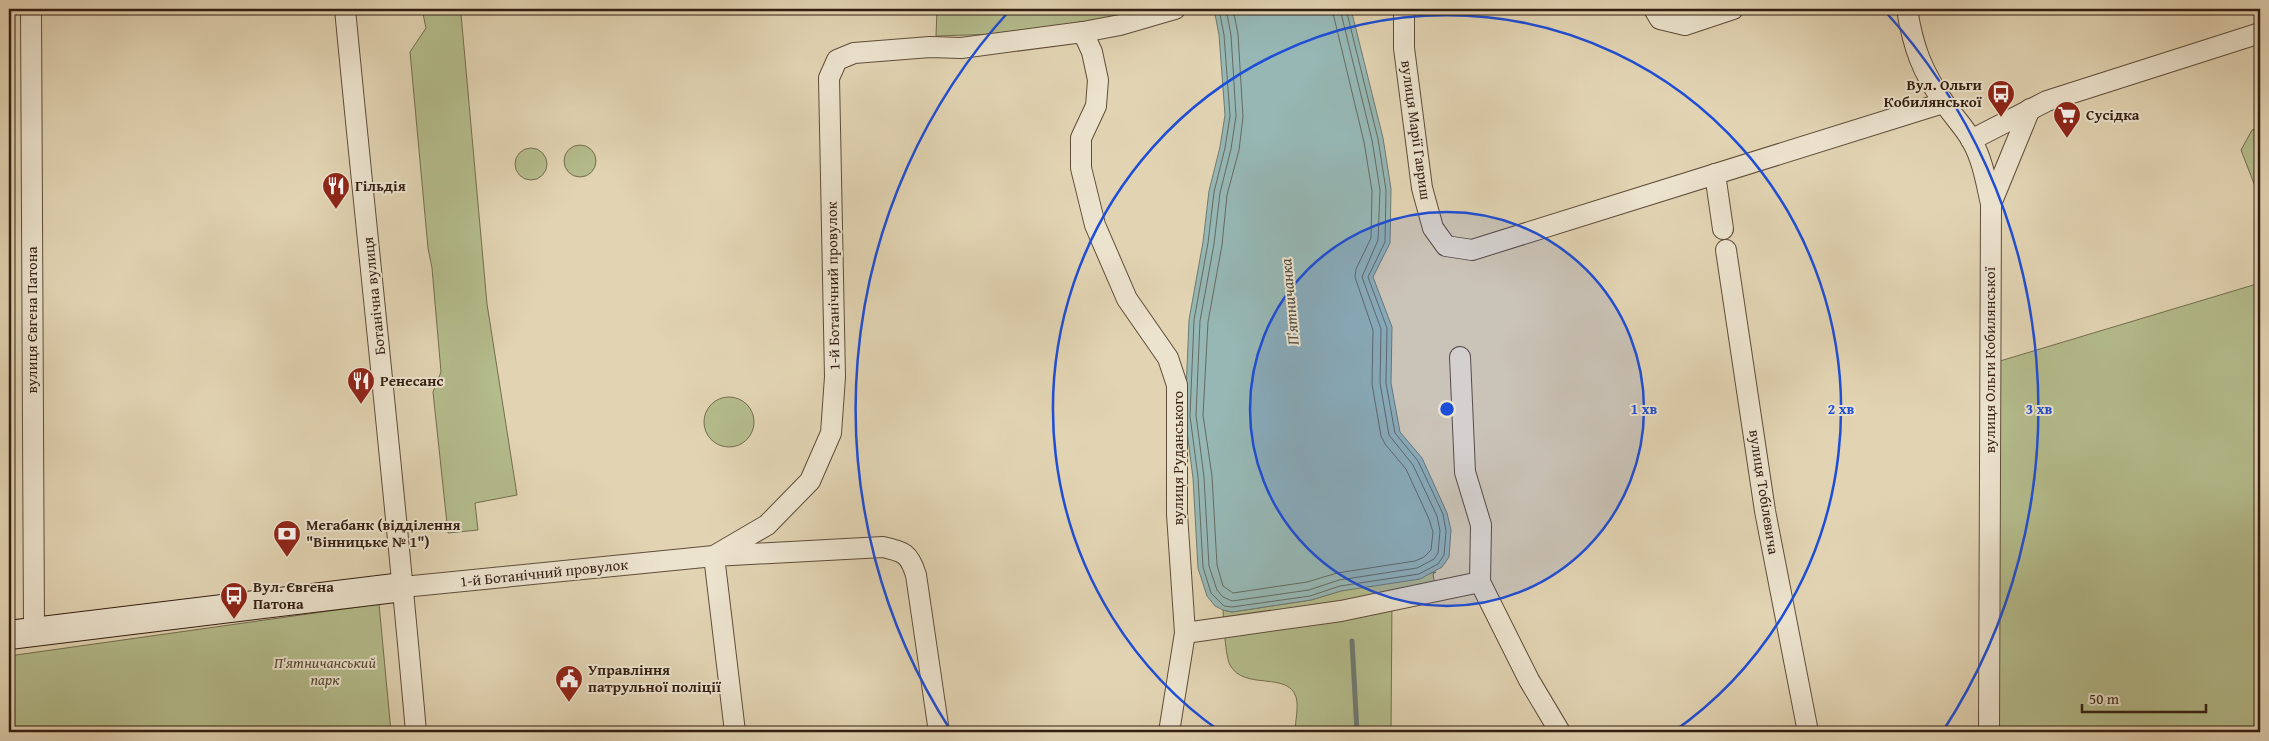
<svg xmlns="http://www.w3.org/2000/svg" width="2269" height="741" viewBox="0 0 2269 741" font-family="'Gentium Book Plus',serif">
  <rect width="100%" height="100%" fill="#e2d4b3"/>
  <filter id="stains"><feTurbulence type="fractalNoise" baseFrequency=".004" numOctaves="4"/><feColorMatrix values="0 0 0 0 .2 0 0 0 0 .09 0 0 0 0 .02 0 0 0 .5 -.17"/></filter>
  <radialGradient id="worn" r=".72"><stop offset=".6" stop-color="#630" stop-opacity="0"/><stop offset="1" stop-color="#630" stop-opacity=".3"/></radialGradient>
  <!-- green -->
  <g fill="#b4bc8c" stroke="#746d4e">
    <polygon points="422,9 525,9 526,10 461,14 487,304 517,495 475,503 478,530 448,533 433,392 441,372 432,268 428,248 410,52 426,28"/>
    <polygon points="937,9 1157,9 1029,33 936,36"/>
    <polygon points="2260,127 2260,199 2241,150 2252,130"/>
    <circle cx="580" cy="161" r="16"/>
    <circle cx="531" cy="164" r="16"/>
    <polygon points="2260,283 2260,732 1989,732 1990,364"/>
    <circle cx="729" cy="422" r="25"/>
    <path d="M1436 572 1433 574 1436 591 1392 601 1391 732H1295C1295 722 1299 707 1296 697 1288 671 1244 691 1230 665 1225 655 1224 623 1223 610L1232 612 1311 600 1341 591Z"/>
    <polygon points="379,604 391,732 9,732 9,656"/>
  </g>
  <!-- water -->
  <polygon fill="#96b7b4" stroke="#6e7a73" points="1214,9 1351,9 1383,138 1391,189 1390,243 1373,277 1392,327 1391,383 1400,432 1422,458 1447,513 1451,530 1449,557 1442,567 1420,579 1341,591 1311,600 1232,612 1223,610 1215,606 1207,596 1198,568 1193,478 1185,416 1189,320 1203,242 1209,191 1220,147 1225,115 1219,35"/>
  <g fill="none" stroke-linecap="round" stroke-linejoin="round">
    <!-- shore -->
    <g stroke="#646a62" stroke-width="1">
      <polyline points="1219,9 1224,35 1230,116 1225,148 1214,192 1208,243 1194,320 1190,416 1198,477 1203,567 1211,593 1224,606 1232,607 1310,596 1340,586 1419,574 1438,564 1444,555 1446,531 1443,514 1418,461 1395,433 1386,383 1387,328 1368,277 1385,242 1386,190 1378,139 1346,9"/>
      <polyline points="1226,9 1231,35 1236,116 1231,149 1220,193 1214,244 1200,321 1196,415 1204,477 1209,566 1217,590 1223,597 1232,601 1309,590 1339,580 1417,568 1434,559 1438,553 1440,531 1437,516 1413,465 1389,435 1380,383 1381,329 1362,277 1378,240 1380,190 1372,140 1340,9"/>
      <polyline points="1233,9 1238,34 1243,117 1239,150 1227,195 1222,245 1208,322 1203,415 1212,476 1217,565 1223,586 1233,593 1307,582 1337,573 1415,561 1424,557 1431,550 1433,532 1429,519 1406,469 1385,444 1381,436 1372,384 1373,330 1355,277 1356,269 1371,238 1372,191 1364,142 1332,9"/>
    </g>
    <!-- stream -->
    <polyline stroke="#6e7a73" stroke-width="5" points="1352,641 1357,732"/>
    <defs>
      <g id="street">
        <polyline points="31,9 34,632"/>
        <path d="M345 9C368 250 395 491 416 732"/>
        <polyline points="1404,9 1404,48 1422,188 1433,228 1446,246 1472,250 1943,103"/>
        <polyline points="1654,9 1660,19 1685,25 1733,9"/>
        <path d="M1907 9C1913 47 1922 72 1945 104 1953 116 1965 128 1972 141 1983 161 1986 182 1991 204L1989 732"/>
        <polyline points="1083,32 1092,52 1098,80 1096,106 1081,138 1081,168 1095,225 1127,299 1168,358 1177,385 1177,514 1185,633 1169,732"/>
        <polyline points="1971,140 2047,101 2260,33"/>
        <polyline points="1715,174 1723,229"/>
        <polyline points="1991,204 2030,109"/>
        <polyline points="1726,250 1765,511 1808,732"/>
        <polyline points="1460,357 1465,472 1481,525 1480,582 1529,680 1560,732"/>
        <polyline points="714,556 767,525 810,481 831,433 835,377 829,78 837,60 854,53 930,47 961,48 1083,32 1120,25 1175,9"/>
        <polyline points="714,556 735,732"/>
        <path d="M403 587 714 556 883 547C904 552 909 553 916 575L939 732"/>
        <polyline points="1185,633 1341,611 1480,582"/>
      </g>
      <polyline id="secondary" points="9,635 403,587"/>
    </defs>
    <!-- street casing -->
    <use href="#street" stroke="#5f4c3a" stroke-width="22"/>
    <!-- secondary casing -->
    <use href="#secondary" stroke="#331e11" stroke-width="30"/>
    <!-- street -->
    <use href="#street" stroke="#ece3ce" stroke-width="20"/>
    <!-- secondary -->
    <use href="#secondary" stroke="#ece3ce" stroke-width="28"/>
  </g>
  <!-- distance rings -->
  <circle cx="1447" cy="409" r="197" fill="#1d4ed8" fill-opacity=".12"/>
  <g fill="none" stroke="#1d4ed8" stroke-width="2.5">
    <circle cx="1447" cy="409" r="197"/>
    <path d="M1221 732A394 394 0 1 1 1673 732"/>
    <path d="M951 731A592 592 0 0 1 1011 9M1883 9A592 592 0 0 1 1943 731"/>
  </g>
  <!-- icons -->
  <defs>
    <symbol id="bus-pin" viewBox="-11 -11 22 30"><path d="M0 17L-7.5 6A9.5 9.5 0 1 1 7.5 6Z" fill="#8f2418" stroke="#ece3ce"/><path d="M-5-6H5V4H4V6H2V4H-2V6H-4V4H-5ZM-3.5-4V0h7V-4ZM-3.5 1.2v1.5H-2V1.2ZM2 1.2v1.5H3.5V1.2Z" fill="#fff"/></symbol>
    <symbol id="supermarket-pin" viewBox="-11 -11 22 30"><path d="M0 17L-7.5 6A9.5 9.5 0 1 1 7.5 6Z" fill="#8f2418" stroke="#ece3ce"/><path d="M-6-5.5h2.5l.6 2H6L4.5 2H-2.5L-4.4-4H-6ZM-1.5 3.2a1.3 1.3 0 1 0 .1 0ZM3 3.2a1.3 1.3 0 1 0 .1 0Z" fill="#fff"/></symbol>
    <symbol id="restaurant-pin" viewBox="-11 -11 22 30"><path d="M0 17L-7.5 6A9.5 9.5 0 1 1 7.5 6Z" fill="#8f2418" stroke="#ece3ce"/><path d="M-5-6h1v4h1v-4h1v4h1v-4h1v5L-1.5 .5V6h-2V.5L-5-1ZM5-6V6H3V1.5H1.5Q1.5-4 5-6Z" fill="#fff"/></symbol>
    <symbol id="bank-pin" viewBox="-11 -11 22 30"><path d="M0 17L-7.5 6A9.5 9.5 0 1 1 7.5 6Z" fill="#8f2418" stroke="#ece3ce"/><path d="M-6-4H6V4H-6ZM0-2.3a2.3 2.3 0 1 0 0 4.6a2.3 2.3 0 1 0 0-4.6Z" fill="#fff"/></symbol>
    <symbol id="civic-pin" viewBox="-11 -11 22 30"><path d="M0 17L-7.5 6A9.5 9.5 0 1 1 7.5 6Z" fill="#8f2418" stroke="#ece3ce"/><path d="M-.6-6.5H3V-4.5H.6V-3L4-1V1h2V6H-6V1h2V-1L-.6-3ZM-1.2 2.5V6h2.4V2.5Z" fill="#fff"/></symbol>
  </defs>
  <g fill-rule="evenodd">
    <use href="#bus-pin" x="1985" y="78" width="32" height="43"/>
    <use href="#supermarket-pin" x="2051" y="99" width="32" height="43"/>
    <use href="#restaurant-pin" x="320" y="170" width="32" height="43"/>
    <use href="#restaurant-pin" x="345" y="365" width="32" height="43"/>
    <use href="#bank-pin" x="271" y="518" width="32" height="43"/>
    <use href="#bus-pin" x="218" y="580" width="32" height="43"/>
    <use href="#civic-pin" x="553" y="663" width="32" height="43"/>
  </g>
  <g text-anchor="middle" stroke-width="4" stroke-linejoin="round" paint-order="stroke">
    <!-- poi labels -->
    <g font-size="15" font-weight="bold" fill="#331e11" stroke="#ece3ce" text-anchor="start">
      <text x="1982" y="90" text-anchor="end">Вул. Ольги<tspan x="1982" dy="17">Кобилянської</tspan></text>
      <text x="2086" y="120">Сусідка</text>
      <text x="355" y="191">Гільдія</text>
      <text x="380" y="386">Ренесанс</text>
      <text x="306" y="530">Мегабанк (відділення<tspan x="306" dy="17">"Вінницьке № 1")</tspan></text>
      <text x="253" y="592">Вул. Євгена<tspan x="253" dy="17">Патона</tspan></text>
      <text x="588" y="675">Управління<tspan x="588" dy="17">патрульної поліції</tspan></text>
    </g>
    <!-- street labels -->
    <g font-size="15" fill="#331e11" stroke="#ece3ce">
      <text transform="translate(1416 130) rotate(82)" y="5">вулиця Марії Гавриш</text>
      <text transform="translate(833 286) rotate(-91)" y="5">1-й Ботанічний провулок</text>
      <text transform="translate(374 296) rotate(-96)" y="5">Ботанічна вулиця</text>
      <text transform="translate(32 320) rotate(-90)" y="5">вулиця Євгена Патона</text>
      <text transform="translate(1990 360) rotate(-90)" y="5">вулиця Ольги Кобилянської</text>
      <text transform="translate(1178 458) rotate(-90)" y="5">вулиця Руданського</text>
      <text transform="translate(1764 492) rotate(81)" y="5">вулиця Тобілевича</text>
      <text transform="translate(544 573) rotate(-6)" y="5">1-й Ботанічний провулок</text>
    </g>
    <!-- park labels -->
    <g font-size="15" font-style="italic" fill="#534630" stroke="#ece3ce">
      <text x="325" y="668">П'ятничанський<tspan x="325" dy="17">парк</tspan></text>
    </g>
    <!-- water labels -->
    <g font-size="16" font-style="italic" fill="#514c42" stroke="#ece3ce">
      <text transform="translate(1289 302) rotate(-95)" y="6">П'ятничанка</text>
    </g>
  </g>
  <circle cx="1447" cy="409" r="8" fill="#1d4ed8" stroke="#ece3ce" stroke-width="2.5"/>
  <g font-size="15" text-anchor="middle" font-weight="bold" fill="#1d4ed8" stroke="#ece3ce" stroke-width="4" stroke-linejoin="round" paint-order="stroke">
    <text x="1644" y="414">1 хв</text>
    <text x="1841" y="414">2 хв</text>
    <text x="2039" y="414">3 хв</text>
  </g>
  <!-- margin -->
  <rect width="2269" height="741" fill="none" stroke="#e2d4b3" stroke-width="30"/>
  <rect x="10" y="10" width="2249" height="721" fill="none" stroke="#331e11" stroke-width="2.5"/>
  <rect x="15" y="15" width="2239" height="711" fill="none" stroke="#331e11"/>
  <!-- scale -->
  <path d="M2082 704v8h124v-8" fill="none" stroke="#331e11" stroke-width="2.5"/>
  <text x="2089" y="704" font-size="15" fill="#331e11" stroke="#ece3ce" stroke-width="4" paint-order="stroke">50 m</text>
  <rect width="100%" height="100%" filter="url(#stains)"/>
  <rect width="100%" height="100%" fill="url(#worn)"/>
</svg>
